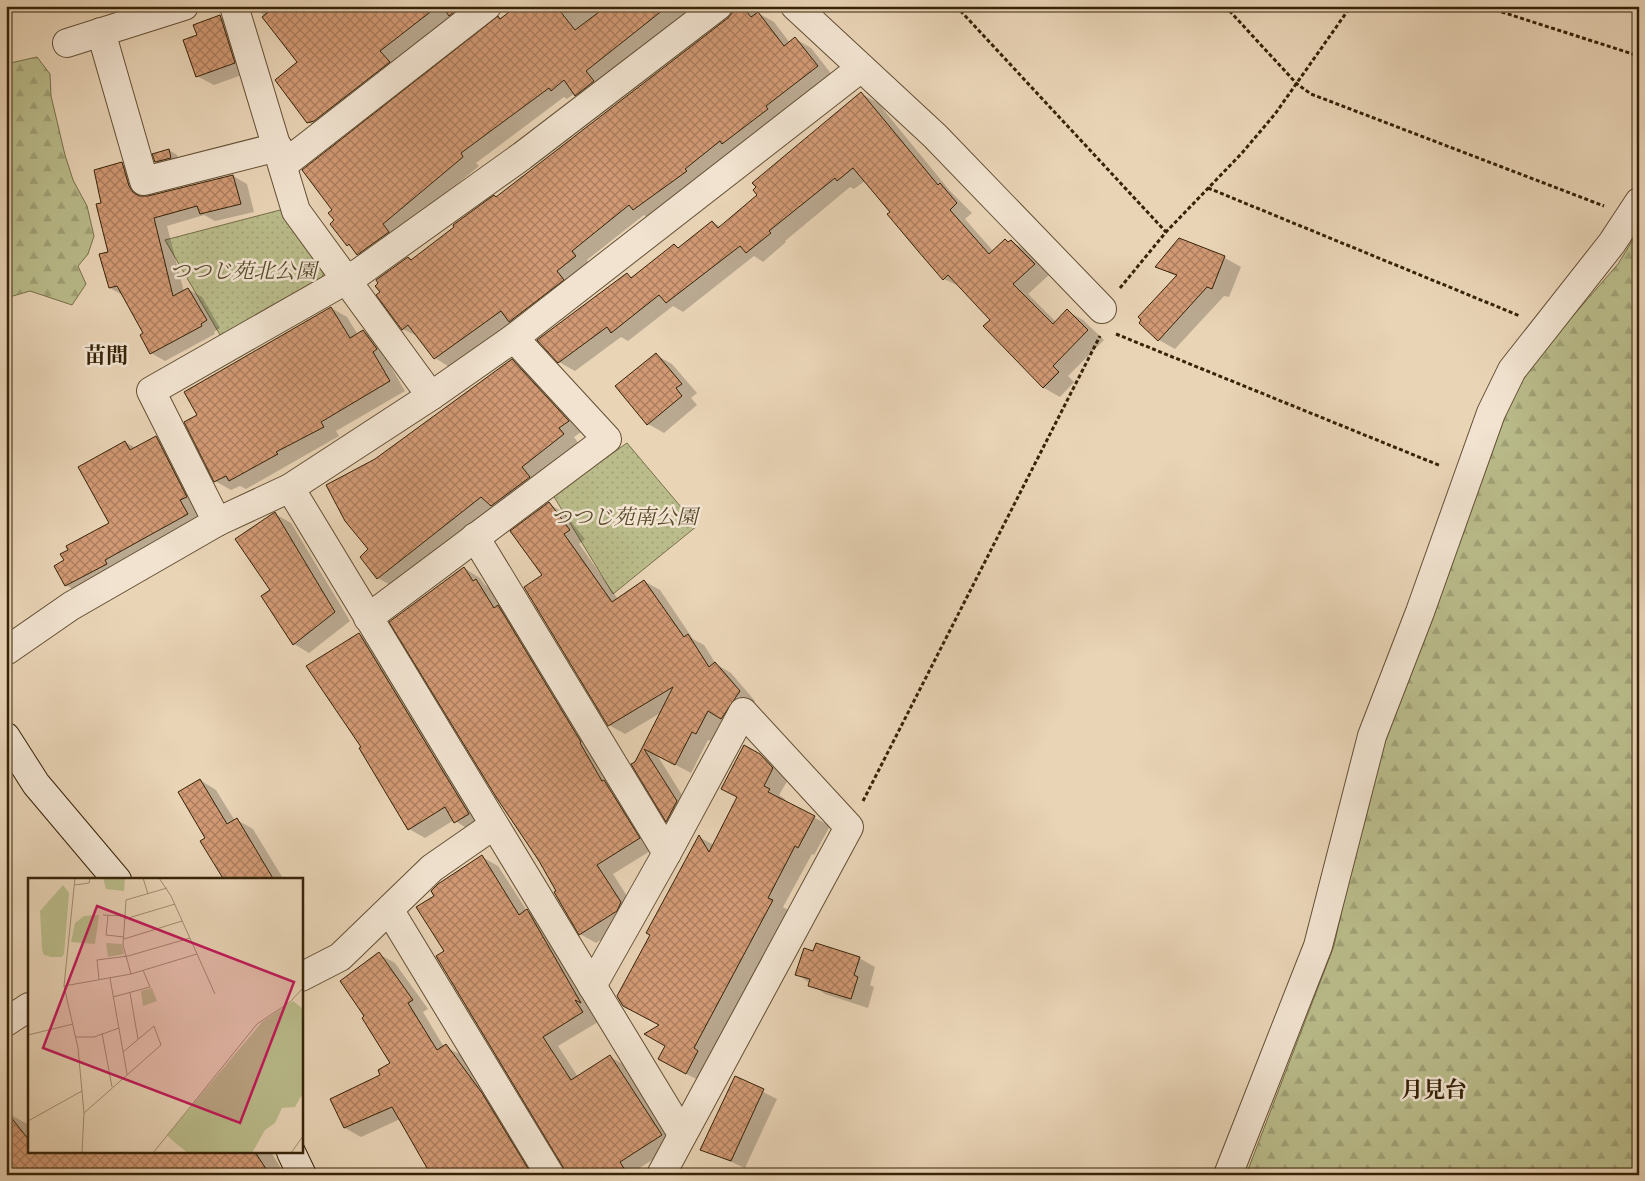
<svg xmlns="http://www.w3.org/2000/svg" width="1645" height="1181" viewBox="0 0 1645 1181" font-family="Cardo,'Noto Serif JP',serif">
  <defs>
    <pattern id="forest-firs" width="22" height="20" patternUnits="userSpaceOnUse" patternTransform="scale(1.25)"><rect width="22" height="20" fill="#babc8b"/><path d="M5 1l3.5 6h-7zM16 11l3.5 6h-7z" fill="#a0a176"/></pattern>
    <pattern id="park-dots" width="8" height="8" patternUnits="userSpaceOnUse" patternTransform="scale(1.25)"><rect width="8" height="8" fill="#babc8b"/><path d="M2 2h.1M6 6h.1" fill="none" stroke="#a0a176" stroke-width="1.8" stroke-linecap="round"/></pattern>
    <pattern id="building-cross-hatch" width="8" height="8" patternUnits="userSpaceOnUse" patternTransform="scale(1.25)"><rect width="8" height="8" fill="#d19974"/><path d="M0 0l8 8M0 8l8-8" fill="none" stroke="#aa7c5d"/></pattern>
  </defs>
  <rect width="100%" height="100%" fill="#e9d4b6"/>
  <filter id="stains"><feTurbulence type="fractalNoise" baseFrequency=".004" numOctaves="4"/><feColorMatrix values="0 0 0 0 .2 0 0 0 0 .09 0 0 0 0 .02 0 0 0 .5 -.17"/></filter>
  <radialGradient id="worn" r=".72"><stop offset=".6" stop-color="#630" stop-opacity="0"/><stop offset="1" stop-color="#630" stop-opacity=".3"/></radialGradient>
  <!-- forest -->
  <g fill="url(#forest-firs)" stroke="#78704a">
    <polygon points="37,57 50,74 51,96 65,155 73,180 87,206 94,236 88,254 78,266 86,284 72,305 30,291 6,298 6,64"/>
    <polygon points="1639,230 1639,1175 1246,1175 1334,946 1358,836 1382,740 1428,628 1519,378 1618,264"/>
  </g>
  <!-- park -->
  <g fill="url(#park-dots)" stroke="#78704a">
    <polygon points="284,209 324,272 320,283 223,340 165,240"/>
    <polygon points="627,443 697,526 613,594 553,495"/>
  </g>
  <!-- shadow -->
  <g fill="#0003">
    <polygon points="256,6 465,6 324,131 308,122 299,62"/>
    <polygon points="519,6 695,6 592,104 575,93 567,99 564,97 476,163 479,166 398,233 374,263 358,254 348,245 498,18 501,20"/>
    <polygon points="734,6 750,6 756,15 758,13 774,22 790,43 796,39 811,48 833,76 650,219 644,215 587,260 591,266 451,368 435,358 419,337 403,329 409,258 413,260 497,198 728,19 734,12"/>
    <polygon points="219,17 236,26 250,72 214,85 197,76 198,36"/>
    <polygon points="862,94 878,103 950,191 972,213 965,219 993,251 1005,240 1010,243 1011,241 1027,251 1050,274 1028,294 1056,322 1067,311 1083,320 1104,340 1068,376 1074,382 1060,397 1044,388 985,326 991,320 961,287 944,279 865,181 854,189 850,187 785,241 786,242 763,262 754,256 683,312 673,306 628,341 621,337 575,371 559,362 539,340 627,275 633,278 674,245 679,248 712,222 721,227 759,195"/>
    <polygon points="169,150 177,155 179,162 164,166 156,161"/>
    <polygon points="122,164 136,172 144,197 233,176 247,184 254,212 215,221 204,215 167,226 184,292 188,289 202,297 220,328 214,332 215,334 165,361 151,353 145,334 124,296 110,288 110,252 103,203"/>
    <polygon points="1180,240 1225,258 1241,267 1229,297 1224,296 1175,349 1159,340 1177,277 1157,266"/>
    <polygon points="331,308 347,317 358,335 363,331 379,340 392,358 388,362 405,391 336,431 339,436 246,489 240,486 231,490 215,481 199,415"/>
    <polygon points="656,355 672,364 697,393 691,398 697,405 664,433 648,424"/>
    <polygon points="512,360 528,369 584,430 574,437 579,444 394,587 378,578 370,549 376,460"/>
    <polygon points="156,438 171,446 201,506 195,509 203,523 81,594 66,585 66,561 111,524 125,442 136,448"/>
    <polygon points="549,504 564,513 585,539 579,544 618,599 644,581 660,590 693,639 704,645 716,664 731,673 755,701 738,727 713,742 708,740 691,773 657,755 692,811 682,829 667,821 633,764 662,712 625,734 609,725 544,575"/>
    <polygon points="275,514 291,523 350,621 309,653 294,644 271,591"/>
    <polygon points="464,568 480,578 485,585 492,590 655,848 613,874 637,912 633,920 596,943 580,934 558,891"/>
    <polygon points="359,634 375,643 484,823 471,831 454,820 425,838 409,829 363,748"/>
    <polygon points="759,755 776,764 789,778 779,795 785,799 784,801 830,826 814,855 812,854 783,907 788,910 702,1082 675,1068 667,1046 661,1025 651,935 699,837 714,845"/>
    <polygon points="200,780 216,790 235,821 237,820 253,829 284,880 226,880 207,838"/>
    <polygon points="482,857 498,866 527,911 543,920 595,1009 588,1006 598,1022 558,1046 578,1077 610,1057 626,1066 677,1144 635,1171 637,1175 567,1175 565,1166 446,952 436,897"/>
    <polygon points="814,952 859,958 875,967 870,985 874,987 868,1008 825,994 797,974"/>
    <polygon points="379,954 395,963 428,1009 423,1012 444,1047 462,1055 541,1175 421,1175 430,1169 400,1119 361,1137 345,1128 391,1064 366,1016"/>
    <polygon points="735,1078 777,1099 745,1168 702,1149"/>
    <polygon points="6,1112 29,1125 29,1152 271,1152 285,1175 6,1175"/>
  </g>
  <!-- building -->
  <g fill="url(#building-cross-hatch)" stroke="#362308">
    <polygon points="276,6 438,6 380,51 390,62 314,121 307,123 275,80 297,62 262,17"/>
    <polygon points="442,6 461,6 449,16"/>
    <polygon points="517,6 556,6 575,30 607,6 668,6 586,71 594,81 575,96 564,80 551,91 549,88 461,153 463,157 383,224 389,232 357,255 349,244 347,246 330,224 334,220 328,213 332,210 302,170 498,16 500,19"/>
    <polygon points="738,6 742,6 751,17 758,12 784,46 795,37 818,66 766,106 768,109 722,144 720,141 685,169 687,171 633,210 629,205 572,251 576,256 557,271 564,280 509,322 501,311 434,359 408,325 402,330 376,295 380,292 375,286 378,283 376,280 408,257 411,260 454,227 453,225 494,195 496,197 728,18"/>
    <polygon points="220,15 235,63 196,77 183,40 197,35 193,25"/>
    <polygon points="861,92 938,185 940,183 957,203 950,210 989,254 1005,239 1008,242 1011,240 1035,264 1013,284 1053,324 1067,309 1088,330 1053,366 1059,372 1043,388 983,326 990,320 948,275 943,280 918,251 887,214 890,212 853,168 837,181 835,178 769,231 771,233 746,253 740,246 666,303 659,295 611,333 607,327 558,363 537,340 627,273 631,278 674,244 678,248 712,221 718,228 757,195 753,190 756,187 752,183"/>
    <polygon points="169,149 171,158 155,162 152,154"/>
    <polygon points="122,162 129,186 133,192 139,196 148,196 233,175 241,204 200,214 197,206 154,218 173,296 188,288 207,320 201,324 202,326 150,354 140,335 143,333 117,286 109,288 99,254 108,252 96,204 101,203 94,170"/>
    <polygon points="1179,238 1225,256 1212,289 1207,287 1158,341 1139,323 1141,320 1138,317 1177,275 1155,267"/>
    <polygon points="331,307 350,338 363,330 377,349 373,352 390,381 321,422 324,427 276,452 278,454 229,481 226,476 214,482 184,422 197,415 184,392"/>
    <polygon points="656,353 682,384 676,388 682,396 647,425 615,386"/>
    <polygon points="512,359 569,421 559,428 564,434 522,467 530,477 491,506 481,497 377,579 360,557 368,549 345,521 326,485 375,459"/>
    <polygon points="156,436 187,497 180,500 188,514 105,560 107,564 65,586 54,566 64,560 60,554 68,550 66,546 109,523 78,467 125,441 130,450"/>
    <polygon points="549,502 570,530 564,534 612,602 644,580 684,637 688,634 709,667 715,662 740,691 721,719 708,711 696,734 692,732 675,765 644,749 677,801 666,822 631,764 635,762 673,687 608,726 524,587 542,575 510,531"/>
    <polygon points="275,512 335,612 293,645 261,596 270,590 235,539"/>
    <polygon points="464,567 473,581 476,579 494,608 498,605 581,742 580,743 602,781 604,780 640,838 597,865 621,902 617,911 579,935 554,892 556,891 539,861 496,797 389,622"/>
    <polygon points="359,633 469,814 454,823 445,807 408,830 359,748 361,747 306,666"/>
    <polygon points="744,745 760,754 773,768 764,786 770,789 768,792 815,816 798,848 795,846 768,898 773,900 694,1048 698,1051 686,1074 658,1059 665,1046 644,1034 659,1025 623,1006 617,996 650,935 646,933 699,835 709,852 737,797 721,789"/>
    <polygon points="200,779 227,824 237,818 274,880 224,880 200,841 205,838 178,792"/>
    <polygon points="482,855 519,915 527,909 581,1003 575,1000 583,1012 543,1037 571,1080 610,1055 662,1135 620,1162 628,1175 566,1175 563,1167 436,956 444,951 416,907 434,896 431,891 438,884"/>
    <polygon points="816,943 860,957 854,975 858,977 851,999 808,986 810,979 795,975 804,948 813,951"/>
    <polygon points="379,952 413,1000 408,1003 437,1050 446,1044 482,1093 532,1175 431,1175 392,1107 344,1128 330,1099 380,1075 378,1070 390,1063 362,1018 364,1016 340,981"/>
    <polygon points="735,1076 764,1089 731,1161 700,1150"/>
    <polygon points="6,1111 29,1140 29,1152 255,1152 270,1175 6,1175"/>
  </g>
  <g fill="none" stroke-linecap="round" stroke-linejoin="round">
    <defs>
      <g id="street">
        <polyline points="234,6 296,211 431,396"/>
        <polyline points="795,6 935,136 1102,309"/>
        <polyline points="101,32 144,181 278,147"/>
        <polyline points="67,43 184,6"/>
        <polyline points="283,165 487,6"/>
        <polyline points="290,488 682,1134"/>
        <polyline points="217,522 151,391 360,272 522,156 718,6"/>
        <polyline points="475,537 667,853"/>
        <polyline points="368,618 607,439 514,338"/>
        <polyline points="6,651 71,606 217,522 290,488 431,396 514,338 861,68"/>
        <polyline points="390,911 550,1175"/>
        <polyline points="301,977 340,957 432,868 494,825"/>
        <polyline points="592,986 667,853 743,712 849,827 661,1175"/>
        <polyline points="6,1022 29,1007"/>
        <polyline points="1228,1175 1318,946 1372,736 1420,612 1491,413 1512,370 1612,243 1639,202"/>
      </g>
      <g id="secondary">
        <polyline points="6,737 36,784 117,880"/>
        <polyline points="291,1152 302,1175"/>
      </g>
    </defs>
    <!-- street casing -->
    <use href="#street" stroke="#634f34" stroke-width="30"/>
    <!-- secondary casing -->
    <use href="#secondary" stroke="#362308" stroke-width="30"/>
    <!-- path -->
    <g stroke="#362308" stroke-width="3" stroke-dasharray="4 2.5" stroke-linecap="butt">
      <polyline points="956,6 1166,232"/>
      <polyline points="1225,6 1297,84 1311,94 1604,206"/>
      <polyline points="1483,6 1639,56"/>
      <polyline points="1208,188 1520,316"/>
      <polyline points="1120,288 1166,232 1242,153 1275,114 1351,6"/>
      <polyline points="1116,334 1441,466"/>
      <polyline points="863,801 1100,336"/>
    </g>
    <!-- street -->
    <use href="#street" stroke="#f1e3d0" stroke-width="28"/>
    <!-- secondary -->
    <use href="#secondary" stroke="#f1e3d0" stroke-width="28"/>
  </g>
  <g text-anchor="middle" stroke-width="5" stroke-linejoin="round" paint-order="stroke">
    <!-- park labels -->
    <g font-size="21" font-style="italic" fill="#574929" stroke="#f1e3d0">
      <text x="243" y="278">つつじ苑北公園</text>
      <text x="624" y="524">つつじ苑南公園</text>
    </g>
    <!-- neighbourhood labels -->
    <g font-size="22" font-weight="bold" fill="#362308" stroke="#f1e3d0">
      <text x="106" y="363">苗間</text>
      <text x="1434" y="1097">月見台</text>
    </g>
  </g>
  <!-- overview -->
  <g transform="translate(28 878)">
    <rect width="275" height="275" fill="#e9d4b6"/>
    <path d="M75 0H97L96 13 78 11ZM35 7 41 15 36 76 34 79H23L16 77 14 72 12 33ZM71 37 67 66 43 64 47 45 56 38ZM265 123 275 131V215L267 229 254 230 247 245 237 252 224 275H160L145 263 139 257 234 144Z" fill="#babc8b"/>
    <path d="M78 65 94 66 96 76 80 79ZM124 110 129 123 115 128 113 113Z" fill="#babc8b"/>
    <path fill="none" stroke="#a18d70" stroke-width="1" d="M47 0 36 108 50 170 56 235 54 275M115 0 120 16M131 0 143 18 187 116M47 7 61 5 62 0M75 37 97 38M80 37 78 57 96 59M97 41 147 26M96 61 154 43M103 96 95 67 98 22 139 10M82 100 99 196M71 101 69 82 100 78 162 60M36 108 103 96 169 76M102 115 110 161M85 119 122 109 115 92M74 155 84 209M0 157 45 146M48 159H66L91 150M56 235 133 167 126 148 95 174M0 243 54 213M125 275 229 146 262 124 275 110M263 275 275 258"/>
    <path fill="#c2185b" fill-opacity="0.15" stroke="#c2185b" stroke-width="2.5" d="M69 28 266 104 212 245 15 170Z"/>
    <rect width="275" height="275" fill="none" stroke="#362308" stroke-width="2.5"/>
  </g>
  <!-- margin -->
  <rect width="1645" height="1181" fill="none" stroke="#e9d4b6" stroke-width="25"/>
  <rect x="8" y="8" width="1630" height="1166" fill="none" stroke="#362308" stroke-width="2.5"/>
  <rect x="12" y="12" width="1620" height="1156" fill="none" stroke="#362308"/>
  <rect width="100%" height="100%" filter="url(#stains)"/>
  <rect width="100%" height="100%" fill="url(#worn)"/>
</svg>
